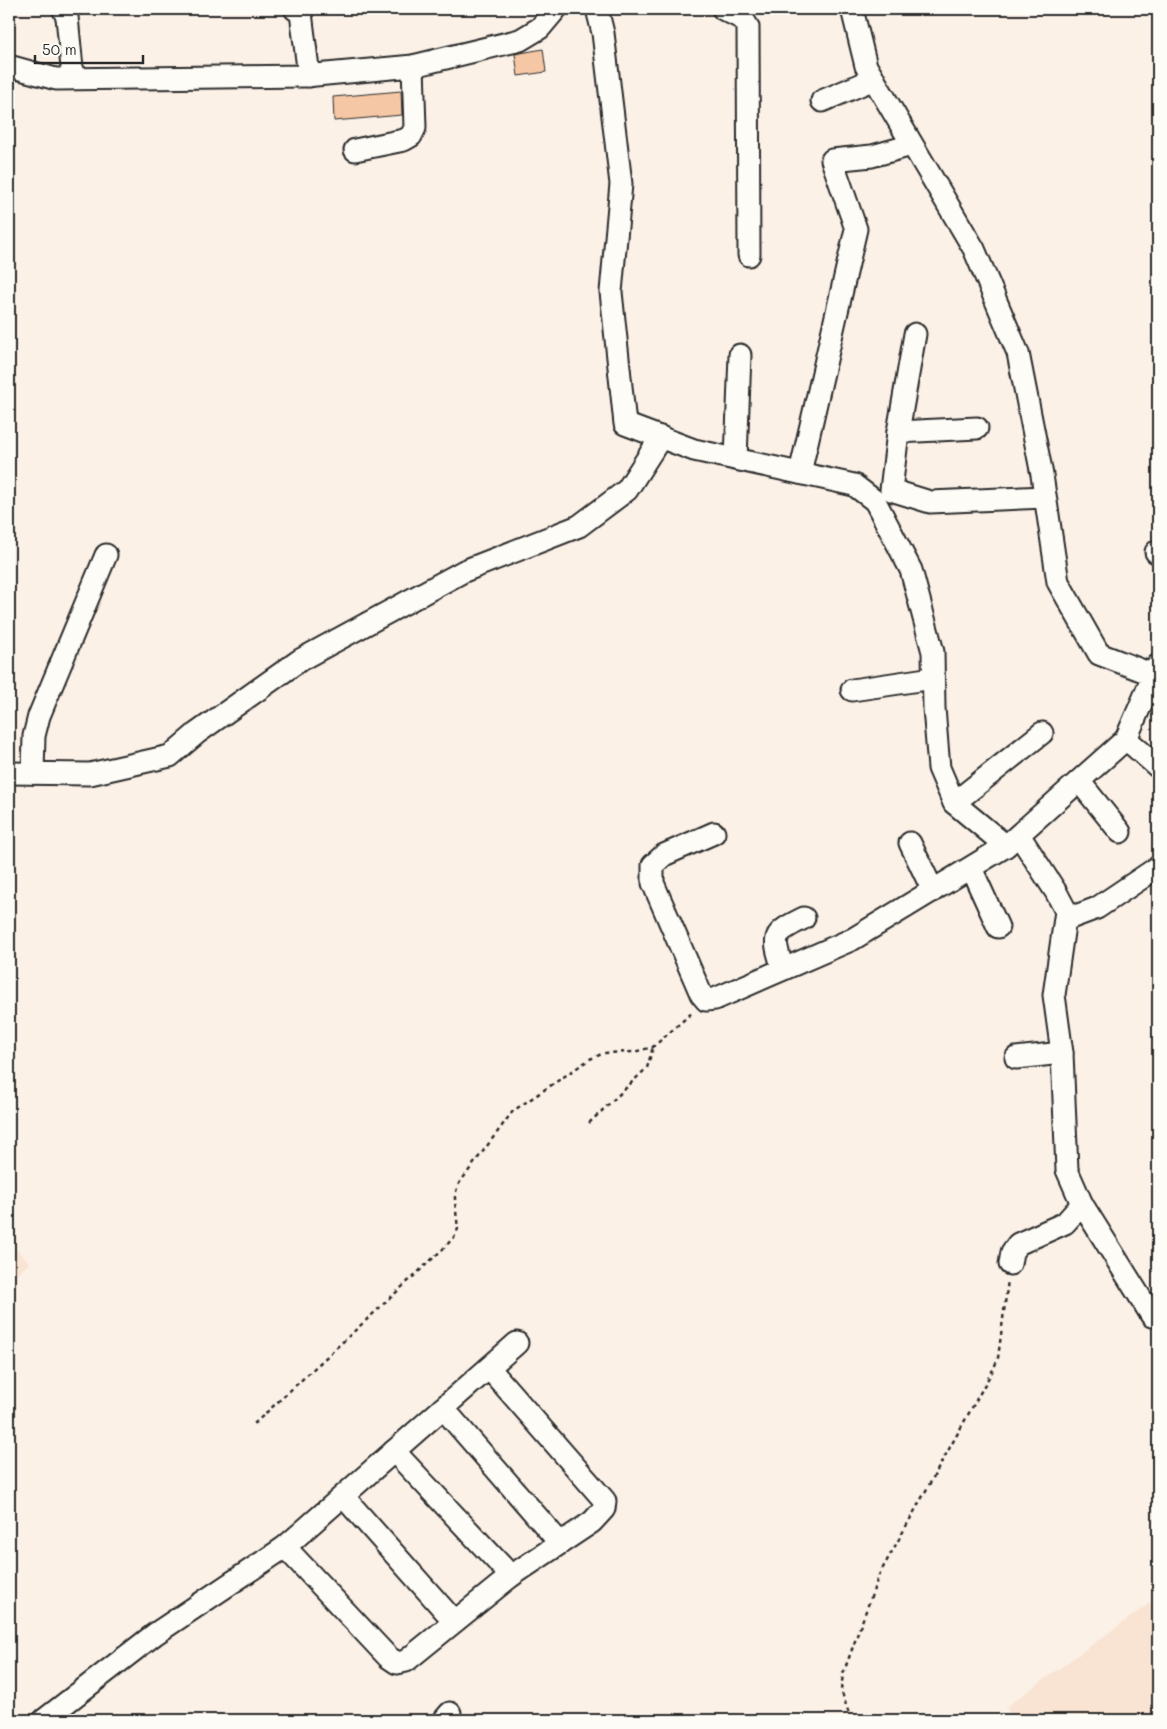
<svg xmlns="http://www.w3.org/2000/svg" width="1167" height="1729" viewBox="0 0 1167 1729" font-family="Mali,sans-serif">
  <rect width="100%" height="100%" fill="#fbf1e7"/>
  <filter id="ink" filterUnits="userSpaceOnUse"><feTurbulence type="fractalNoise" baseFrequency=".02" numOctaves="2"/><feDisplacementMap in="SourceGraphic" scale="10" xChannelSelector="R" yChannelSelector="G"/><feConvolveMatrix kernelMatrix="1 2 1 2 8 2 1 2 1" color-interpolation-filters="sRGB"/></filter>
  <g filter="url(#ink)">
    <!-- built -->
    <g fill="#f9e4d3">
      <polygon points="9,1242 30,1263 9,1280"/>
      <polygon points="1158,1597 1158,1720 1014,1720 1006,1707"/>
    </g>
    <!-- building -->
    <g fill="#f5c7a5" stroke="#2b2b2b">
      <polygon points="543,49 546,72 518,76 515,54"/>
      <polygon points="401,91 402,115 334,121 333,97"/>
    </g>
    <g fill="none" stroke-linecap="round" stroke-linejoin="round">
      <defs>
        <g id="minor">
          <polyline points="63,9 67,17 73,78"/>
          <polyline points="295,9 301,13 309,76"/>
          <polyline points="597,9 603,33 621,184 611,292 625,424 694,450 854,485 875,501 911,570 933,652 934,708 939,768 954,803 1006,846 1126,739 1158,767"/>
          <polyline points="723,9 743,19 748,27 749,255"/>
          <polyline points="852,9 866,66 974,249 1018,353 1042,475 1058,582 1099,654 1154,675"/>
          <polyline points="9,66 56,79 305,76 413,66 520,40 540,28 556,9"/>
          <polyline points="822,101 874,79"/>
          <polyline points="355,150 404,140 411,136 415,128 413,66"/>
          <polyline points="915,334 898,432 891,490 930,502 1045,497"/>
          <polyline points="898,432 977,428"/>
          <polyline points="736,459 740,355"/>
          <polyline points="800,473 856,229 832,160 872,156 912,145"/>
          <polyline points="1156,552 1158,553"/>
          <polyline points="852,690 933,678"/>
          <polyline points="1126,739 1158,665"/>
          <polyline points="9,773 90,774 170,756 197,733 300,660 464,571 579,526 627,490 661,437"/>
          <polyline points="33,773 34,736 39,716 106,555"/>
          <polyline points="1079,781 1120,832"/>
          <polyline points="954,803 1042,733"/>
          <polyline points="714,833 664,855 653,865 653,883 701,994 706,1000 715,999 853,939 1006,846"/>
          <polyline points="1019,835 1056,892 1066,911 1054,995 1062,1053 1067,1170 1082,1204 1152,1316"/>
          <polyline points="910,843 933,891"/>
          <polyline points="971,868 998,927"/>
          <polyline points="1065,920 1097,908 1158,867"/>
          <path d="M783 969C772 935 772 934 804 918"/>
          <polyline points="1016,1058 1062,1053"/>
          <polyline points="1010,1264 1012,1252 1018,1244 1065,1223 1082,1204"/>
          <polyline points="443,1408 560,1543"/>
          <polyline points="394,1451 511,1576"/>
          <polyline points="343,1496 454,1621"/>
          <polyline points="285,1547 388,1657 397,1663 406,1661 511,1576 592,1522 604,1509 605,1501 489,1368"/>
          <polyline points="44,1720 155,1634 285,1547 517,1343"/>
          <polyline points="444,1720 450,1713"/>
        </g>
      </defs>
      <!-- minor casing -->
      <use href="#minor" stroke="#2b2b2b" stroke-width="25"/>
      <!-- path -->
      <g stroke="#2b2b2b" stroke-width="2.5" stroke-dasharray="4 4" stroke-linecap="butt">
        <polyline points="589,1123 647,1068 653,1047"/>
        <polyline points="254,1424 443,1249 454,1237 458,1229 455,1202 455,1195 458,1185 513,1111 590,1059 604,1053 634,1052 653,1047 694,1011"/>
        <polyline points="851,1720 841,1690 843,1674 879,1575 994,1368 998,1358 1008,1280"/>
      </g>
      <!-- minor -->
      <use href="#minor" stroke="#fdfcf7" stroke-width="21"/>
    </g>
  </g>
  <!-- margin -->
  <rect width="1167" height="1729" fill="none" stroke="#fdfcf7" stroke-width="30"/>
  <rect x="15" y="15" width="1137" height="1699" fill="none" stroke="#2b2b2b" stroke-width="2" filter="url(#ink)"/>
  <!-- scale -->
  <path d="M35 55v8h108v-8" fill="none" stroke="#2b2b2b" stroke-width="2.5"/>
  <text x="42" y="55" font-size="15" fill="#2b2b2b" stroke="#fdfcf7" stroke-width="4" paint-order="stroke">50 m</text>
</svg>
